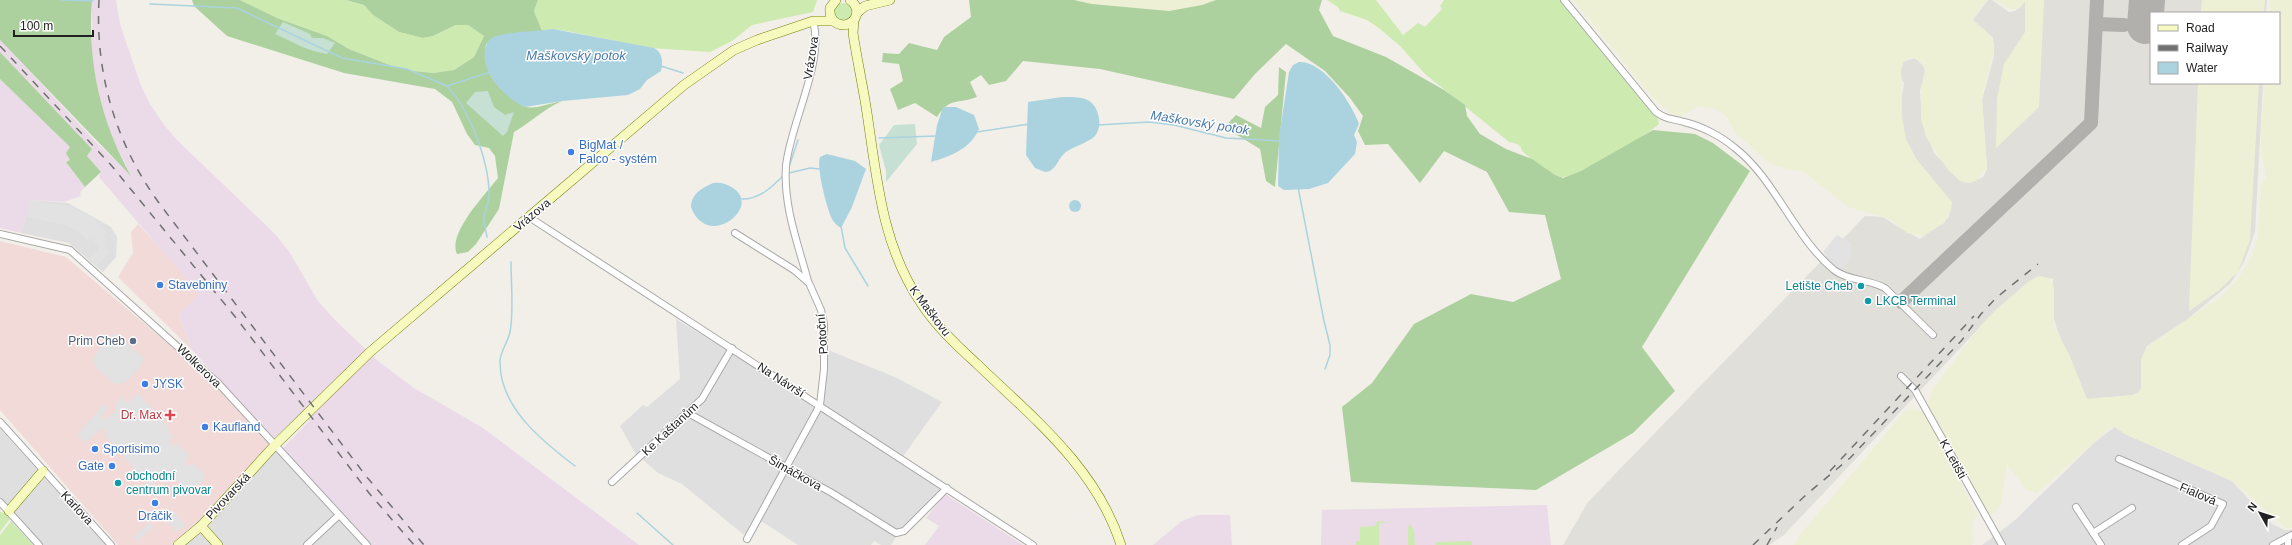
<svg xmlns="http://www.w3.org/2000/svg" width="2292" height="545" viewBox="0 0 2292 545" font-family="Arial,sans-serif">
  <rect width="100%" height="100%" fill="#f2efe9"/>
  <!-- residential -->
  <g fill="#e0dfdf">
    <polygon points="31,200 68,203 111,227 117,237 116,257 103,272 69,243 21,233"/>
    <polygon points="676,319 821,408 828,350 895,377 942,402 899,462 941,489 902,528 891,545 881,545 874,541 871,545 798,545 755,517 744,535 682,484 658,473 635,453 620,426 643,405 647,407 680,379"/>
    <polygon points="2115,427 2125,434 2232,481 2272,524 2285,530 2292,530 2292,545 1982,545 2014,521 2096,441"/>
    <polygon points="0,429 106,545 44,545 0,498"/>
    <polygon points="271,444 363,545 171,545 198,522"/>
  </g>
  <!-- commercial -->
  <g fill="#f2dad9">
    <polygon points="138,224 201,293 179,314 191,349 118,277 133,253 131,232"/>
    <polygon points="0,241 66,257 205,375 271,444 198,522 171,545 118,545 0,410"/>
  </g>
  <!-- industrial -->
  <g fill="#ebdbe8">
    <polygon points="92,0 116,0 120,24 140,83 150,104 165,126 177,140 275,234 290,253 318,301 336,321 378,361 414,388 483,428 639,545 371,545 283,448 309,421 304,411 274,438 191,349 179,314 199,294 99,177 101,172 87,156 92,149 0,52 0,40 97,143 130,174 111,136 99,97 92,59"/>
    <polygon points="0,79 70,147 68,149 70,160 66,162 85,187 80,193 81,196 64,202 31,200 21,233 0,228"/>
    <polygon points="945,494 1023,545 925,545 939,526 926,518"/>
    <polygon points="1547,505 1551,545 1321,545 1322,510"/>
    <polygon points="1198,515 1230,515 1232,545 1153,545 1182,521"/>
  </g>
  <!-- airport -->
  <polygon fill="#e1dfda" points="1988,0 1992,0 2009,12 2015,11 2023,3 2023,0 2267,0 2266,13 2151,13 2151,83 2263,83 2255,232 2244,262 2231,283 2189,318 2147,346 2143,355 2143,384 2139,392 2133,395 2088,399 2084,396 2057,329 2053,315 2053,279 2038,276 1999,307 1784,535 1769,545 1563,545 1588,502 1865,216 1883,217 1900,228 1920,239 1949,217 1951,205 1914,161 1904,140 1899,115 1904,83 1897,72 1903,62 1915,58 1926,68 1920,91 1922,122 1934,153 1958,178 1970,183 1983,177 1987,169 1982,100 1994,56 1993,38 1973,20"/>
  <!-- farmland -->
  <g fill="#eef0d5">
    <polygon points="1074,0 1216,0 1202,5 1169,11 1092,4"/>
    <polygon points="1573,0 1987,0 1972,20 1985,30 1994,43 1994,50 1982,97 1987,167 1976,181 1966,183 1960,181 1949,171 1926,137 1921,118 1921,90 1925,71 1922,63 1912,57 1904,61 1901,70 1902,117 1906,139 1917,160 1952,202 1951,210 1944,223 1923,236 1907,233 1890,219 1848,207 1804,172 1778,167 1769,163 1737,135 1726,116 1716,109 1699,106 1679,117 1671,114 1651,96"/>
    <polygon points="1995,0 2044,0 2039,107 1996,148 1997,99 2004,64 2025,32 2025,1 2020,8 2012,10"/>
    <polygon points="2202,0 2265,0 2264,13 2201,13"/>
    <polygon points="2270,0 2292,0 2292,528 2287,529 2232,481 2125,434 2115,427 2112,427 2037,493 2026,490 2007,464 2001,505 1994,513 1986,517 1927,407 1932,390 1981,325 1996,310 2029,281 2040,276 2050,279 2054,288 2054,327 2069,354 2087,399 2136,395 2141,389 2141,360 2147,347 2219,298 2236,281 2252,257 2258,235 2261,185 2266,178 2261,151 2261,127 2265,83 2279,83 2279,13 2270,13"/>
    <polygon points="2198,83 2259,83 2250,240 2238,272 2218,291 2189,311"/>
    <polygon points="1913,409 1924,412 1977,515 1972,524 1974,538 1972,545 1794,545 1799,536 1905,411"/>
  </g>
  <!-- grass -->
  <g fill="#cdebb0">
    <polygon points="240,0 346,0 364,5 373,15 399,32 423,38 433,36 456,25 468,25 484,36 474,57 454,70 433,73 414,71 392,66 349,49 327,36 277,18"/>
    <polygon points="538,0 817,0 813,12 752,25 732,41 710,52 650,48 572,32 553,29 542,31 534,11"/>
    <path d="M1327 0H1376L1403 35 1418 23 1425 27 1442 9 1440 6 1444 0H1561L1657 115 1659 124C1646 136 1580 176 1563 177 1553 178 1530 158 1522 151 1521 144 1515 143 1509 142L1425 74 1400 46 1380 29 1367 20 1340 11 1338 7Z"/>
    <circle cx="843" cy="12" r="9"/>
    <polygon points="0,512 7,514 10,519 0,532"/>
    <polygon points="11,521 33,545 0,545 0,535"/>
    <polygon points="1377,521 1392,523 1379,523 1379,545 1356,545 1356,541 1360,541 1360,527 1375,526"/>
    <polygon points="1410,523 1414,531 1415,545 1408,545 1408,528"/>
    <polygon points="1471,541 1472,545 1435,545 1437,542"/>
  </g>
  <!-- forest -->
  <g fill="#add19e">
    <path d="M0 0H92C87 62 101 122 131 176L0 40Z"/>
    <path d="M192 0H240L277 18 327 36 349 49 392 66 414 71 433 73 454 70 474 57 484 36 468 25H456L433 36 423 38 399 32 373 15 364 5 346 0H538L534 11 542 31 499 36 486 44C481 67 494 86 513 99 517 101 521 106 526 107 537 109 551 103 562 101 544 109 531 122 514 132L499 209 476 244 468 252 457 254C447 233 486 194 498 178L495 156 489 148 475 145 467 134 452 102 435 89 344 73 227 36 194 6Z"/>
    <path d="M969 0H1074L1092 4 1169 11 1202 5 1216 0H1322L1319 10 1333 36 1386 57 1444 90 1465 105 1467 116 1480 134 1506 149 1532 159 1555 175 1563 178 1581 171 1653 130 1695 134 1713 143 1750 171 1642 347 1675 391 1633 433 1536 490 1351 482 1342 407 1372 383 1414 324 1471 294 1513 302 1561 279 1545 215 1509 212 1487 172 1444 151 1420 183 1388 144 1365 145 1358 131 1363 116 1350 98 1325 71 1286 44 1255 74 1234 99 1100 69 1023 61 1006 81 989 85 981 75 970 82 977 97C956 105 951 96 937 117L915 103 898 110 890 89 903 81 899 64 882 62 883 53 899 54 909 43 937 50 944 37 971 17Z"/>
    <polygon points="0,52 92,149 87,156 101,172 85,187 66,162 70,160 66,153 70,147 0,79"/>
    <polygon points="1279,67 1286,72 1275,187 1266,181 1260,149 1224,127 1236,115 1261,128 1265,107 1278,95"/>
  </g>
  <!-- wetland -->
  <g fill="#c6e0d4">
    <path d="M283 22 310 34 312 38H323L335 43 327 54C307 51 293 42 275 34Z"/>
    <polygon points="488,91 494,107 505,115 514,112 507,132 503,136 466,103 475,92"/>
    <polygon points="915,124 917,144 886,182 886,171 879,145 894,125"/>
  </g>
  <!-- parking -->
  <g fill="#e2e2e2">
    <polygon points="31,200 67,206 93,218 107,232 104,235 109,253 97,266 89,259 100,247 91,238 88,241 77,231 65,225 27,217"/>
    <polygon points="1837,235 1851,243 1851,260 1841,269 1836,268 1823,252"/>
    <polygon points="116,334 144,358 141,366 126,382 115,384 95,367 94,360 95,355 112,335"/>
    <polygon points="138,393 170,429 168,433 173,436 169,441 171,445 178,444 189,456 185,460 186,464 189,466 193,463 205,475 202,483 184,489 172,475 167,472 150,486 104,435 107,430 103,429 100,430 85,443 77,435 104,404 108,409 102,416 103,420 115,412 116,404 123,396 124,401 127,403"/>
    <polygon points="167,509 169,512 172,510 185,525 176,533 174,530 175,526 172,527 163,518 165,515 163,512"/>
    <polygon points="151,522 154,527 136,541 133,537"/>
  </g>
  <!-- water -->
  <g fill="#aad3df">
    <path d="M553 29 654 48C663 53 663 62 661 71L647 80 640 89 628 95 562 101 525 107C506 99 481 73 485 50 486 45 487 41 492 38 502 32 540 31 553 29Z"/>
    <path d="M1299 62C1324 61 1351 102 1359 124L1354 135 1357 142 1355 154 1328 183 1309 189 1284 190 1278 186 1279 137 1289 72 1293 65Z"/>
    <path d="M1062 97C1080 97 1095 96 1099 118 1100 125 1099 130 1095 136 1088 143 1074 146 1066 152 1057 159 1056 172 1045 172L1035 168 1026 155 1028 102Z"/>
    <path d="M943 107H956L974 115 979 129C970 149 951 156 931 162L937 125Z"/>
    <path d="M827 154 855 161 866 169 852 207 841 228C837 225 834 223 832 219 827 209 816 167 820 157Z"/>
    <path d="M713 183C721 182 727 184 733 188 763 207 707 251 691 207 691 194 702 188 713 183Z"/>
    <circle cx="1075" cy="206" r="6"/>
  </g>
  <g fill="none" stroke-linecap="round" stroke-linejoin="round">
    <!-- stream -->
    <g stroke="#aad3df" stroke-width="1.5">
      <polyline points="61,0 93,1"/>
      <polyline points="150,4 237,8 342,58 407,69 447,86 490,72"/>
      <polyline points="661,66 683,73"/>
      <path d="M447 86C470 110 489 162 489 194 489 203 484 211 484 219 484 225 486 231 487 237"/>
      <polyline points="1098,125 1149,122 1174,125 1226,138 1279,141"/>
      <polyline points="977,132 1029,124"/>
      <polyline points="879,138 936,136"/>
      <polyline points="789,167 798,140"/>
      <polyline points="789,173 810,168 820,169"/>
      <polyline points="1298,187 1324,321 1330,345 1330,355 1325,369"/>
      <path d="M742 199C760 199 772 187 784 175"/>
      <polyline points="841,226 845,248 868,286"/>
      <path d="M511 262C511 282 514 313 510 332 508 342 500 352 500 361 499 407 542 441 575 466"/>
      <polyline points="637,513 673,545"/>
    </g>
    <!-- taxiway -->
    <g stroke="#b1b0ac" stroke-width="14">
      <polyline points="2096,24 2124,25"/>
      <polyline points="1901,302 2091,123 2097,0"/>
    </g>
    <!-- runway -->
    <polyline stroke="#b1b0ac" stroke-width="36" points="2145,26 2147,0"/>
    <defs>
      <g id="street">
        <path d="M1564 0 1656 112C1667 120 1671 118 1684 122 1701 126 1721 136 1735 148 1775 179 1794 237 1834 270 1848 281 1869 279 1885 288L1933 335"/>
        <polyline points="529,217 1033,545"/>
        <polyline points="735,233 794,270 809,283 821,310 824,324 824,369 820,405 747,539"/>
        <polyline points="0,234 70,250 218,383 367,545"/>
        <path d="M808 281C798 244 783 205 786 166 790 124 825 61 813 21"/>
        <polyline points="1901,376 1915,390 2002,545"/>
        <polyline points="688,413 832,493 896,533 904,531 947,488"/>
        <polyline points="0,422 111,545"/>
        <polyline points="2119,459 2223,504 2211,526 2182,545"/>
        <polyline points="612,482 702,399 732,348"/>
        <polyline points="0,502 39,545"/>
        <polyline points="2076,507 2101,545"/>
        <polyline points="2093,533 2132,508"/>
        <polyline points="307,545 339,515"/>
        <polyline points="2273,545 2292,535"/>
        <polyline points="2288,545 2288,537"/>
      </g>
      <g id="secondary">
        <path d="M836 0 830 8C829 18 834 25 845 25 858 22 861 8 850 0"/>
        <polyline points="857,13 865,6 890,0"/>
        <path d="M854 20 853 33C857 60 863 86 867 113 877 179 882 246 921 303 936 326 956 345 976 363 1033 418 1096 467 1121 545"/>
        <polyline points="9,511 43,471"/>
        <polyline points="201,526 218,545"/>
        <polyline points="178,545 201,526 275,445 370,352 684,85 734,50 757,40 813,21 833,21"/>
      </g>
    </defs>
    <!-- street casing -->
    <use href="#street" stroke="#a9a9a9" stroke-width="8"/>
    <!-- secondary casing -->
    <use href="#secondary" stroke="#707d05" stroke-width="10"/>
    <!-- street -->
    <use href="#street" stroke="#fff" stroke-width="6"/>
    <!-- secondary -->
    <use href="#secondary" stroke="#f7fabf" stroke-width="9"/>
    <!-- rail -->
    <g stroke="#707070" stroke-width="1.5" stroke-dasharray="8 8" stroke-linecap="butt">
      <path d="M99 0C95 74 116 144 159 203L366 476 424 545"/>
      <polyline points="0,46 111,165 237,319 369,493 414,545"/>
      <polyline points="1830,471 1974,316"/>
      <polyline points="1753,545 1807,494 1850,458 1962,340 1981,314 1996,298 2038,264"/>
      <polyline points="1767,545 1777,527"/>
    </g>
  </g>
  <!-- markers -->
  <g fill="#3f7fe0" stroke="#fff" stroke-width="1.5">
    <circle cx="571" cy="152" r="4"/>
    <circle cx="160" cy="285" r="4"/>
    <circle cx="145" cy="384" r="4"/>
    <circle cx="205" cy="427" r="4"/>
    <circle cx="95" cy="449" r="4"/>
    <circle cx="112" cy="466" r="4"/>
    <circle cx="155" cy="503" r="4"/>
  </g>
  <g fill="#0f9aa8" stroke="#fff" stroke-width="1.5">
    <circle cx="1861" cy="286" r="4"/>
    <circle cx="1868" cy="301" r="4"/>
    <circle cx="118" cy="483" r="4"/>
  </g>
  <circle fill="#5c6f8a" stroke="#fff" stroke-width="1.5" cx="133" cy="341" r="4"/>
  <path fill="#e0444e" stroke="#fff" stroke-width="1.5" d="M168 409h4v4h4v4h-4v4h-4v-4h-4v-4h4z"/>
  <g text-anchor="middle" stroke-width="3" stroke-linejoin="round" paint-order="stroke">
    <!-- street labels -->
    <g font-size="12" fill="#222" stroke="#fff">
      <text transform="translate(811 58) rotate(-81)" y="4">Vrázova</text>
      <text transform="translate(532 215) rotate(-40)" y="4">Vrázova</text>
      <text transform="translate(930 311) rotate(53)" y="4">K Maškovu</text>
      <text transform="translate(822 334) rotate(-94)" y="4">Potoční</text>
      <text transform="translate(199 366) rotate(44)" y="4">Wolkerova</text>
      <text transform="translate(781 380) rotate(33)" y="4">Na Návrší</text>
      <text transform="translate(670 429) rotate(-43)" y="4">Ke Kaštanům</text>
      <text transform="translate(1953 459) rotate(61)" y="4">K Letišti</text>
      <text transform="translate(795 473) rotate(29)" y="4">Šimáčkova</text>
      <text transform="translate(2198 494) rotate(23)" y="4">Fialová</text>
      <text transform="translate(228 496) rotate(-47)" y="4">Pivovarská</text>
      <text transform="translate(77 508) rotate(47)" y="4">Karlova</text>
    </g>
    <!-- shop labels -->
    <g font-size="12" fill="#366cbe" stroke="#fff" text-anchor="start">
      <text x="579" y="149">BigMat /<tspan x="579" dy="14">Falco - systém</tspan></text>
      <text x="168" y="289">Stavebniny</text>
      <text x="153" y="388">JYSK</text>
      <text x="213" y="431">Kaufland</text>
      <text x="103" y="453">Sportisimo</text>
      <text x="104" y="470" text-anchor="end">Gate</text>
      <text x="155" y="520" text-anchor="middle">Dráčik</text>
    </g>
    <!-- culture labels -->
    <g font-size="12" fill="#0d838f" stroke="#fff" text-anchor="start">
      <text x="1853" y="290" text-anchor="end">Letište Cheb</text>
      <text x="1876" y="305">LKCB Terminal</text>
      <text x="126" y="480">obchodní<tspan x="126" dy="14">centrum pivovar</tspan></text>
    </g>
    <!-- service labels -->
    <g font-size="12" fill="#4e5e75" stroke="#fff" text-anchor="end">
      <text x="125" y="345">Prim Cheb</text>
    </g>
    <!-- health labels -->
    <g font-size="12" fill="#be3a42" stroke="#fff" text-anchor="end">
      <text x="162" y="419">Dr. Max</text>
    </g>
    <!-- water labels -->
    <g font-size="13" font-style="italic" fill="#4a7aab" stroke="#fff">
      <text x="576" y="60">Maškovský potok</text>
      <text transform="translate(1200 122) rotate(9)" y="5">Maškovský potok</text>
    </g>
  </g>
  <!-- legend -->
  <rect x="2150" y="12" width="130" height="72" fill="#ffffff" stroke="#a7a7a7"/>
  <rect x="2158" y="25" width="20" height="6" fill="#f7fabf" stroke="#a7a7a7"/>
  <text x="2186" y="32" font-size="12" fill="#222222">Road</text>
  <rect x="2158" y="45" width="20" height="6" fill="#707070" stroke="#a7a7a7"/>
  <text x="2186" y="52" font-size="12" fill="#222222">Railway</text>
  <rect x="2158" y="62" width="20" height="12" fill="#aad3df" stroke="#a7a7a7"/>
  <text x="2186" y="72" font-size="12" fill="#222222">Water</text>
  <!-- north arrow -->
  <g transform="translate(2260 513) rotate(309)" stroke="#ffffff" stroke-width="3" paint-order="stroke">
  <path d="M0-3L7 15L0 10L-7 15Z" fill="#222222"/>
  <text y="-6" font-size="11" font-weight="bold" text-anchor="middle" fill="#222222">N</text>
  </g>
  <!-- scale -->
  <path d="M14 30v6h79v-6" fill="none" stroke="#222222" stroke-width="2"/>
  <text x="20" y="30" font-size="12" fill="#222222" stroke="#ffffff" stroke-width="3" paint-order="stroke">100 m</text>
</svg>
